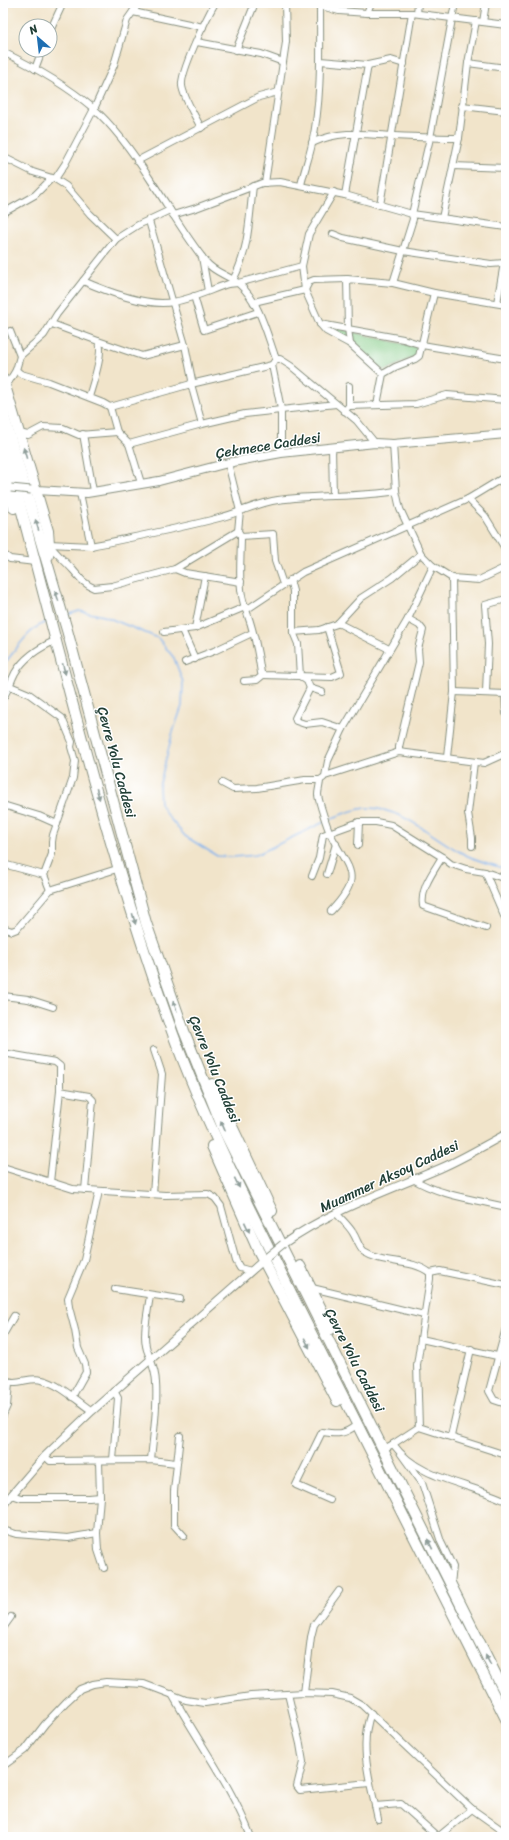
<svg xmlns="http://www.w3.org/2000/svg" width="509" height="1840" viewBox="0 0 509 1840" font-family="Sriracha,sans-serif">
  <rect width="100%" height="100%" fill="#fff"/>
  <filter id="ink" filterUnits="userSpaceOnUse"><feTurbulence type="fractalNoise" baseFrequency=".025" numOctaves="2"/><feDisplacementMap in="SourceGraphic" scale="8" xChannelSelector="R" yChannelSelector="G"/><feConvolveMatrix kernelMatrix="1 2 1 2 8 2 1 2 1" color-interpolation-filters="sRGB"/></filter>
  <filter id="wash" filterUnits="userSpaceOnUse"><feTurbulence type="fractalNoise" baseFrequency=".012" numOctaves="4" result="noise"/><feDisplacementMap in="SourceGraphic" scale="16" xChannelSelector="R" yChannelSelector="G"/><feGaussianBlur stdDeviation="0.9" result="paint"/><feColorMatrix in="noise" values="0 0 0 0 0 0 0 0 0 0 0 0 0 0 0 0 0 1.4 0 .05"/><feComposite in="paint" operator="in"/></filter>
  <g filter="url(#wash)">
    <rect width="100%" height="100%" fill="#f1e4ca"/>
    <!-- green -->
    <polygon fill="#84cb86" stroke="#52845d" points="336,328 416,347 417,355 385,371 335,331"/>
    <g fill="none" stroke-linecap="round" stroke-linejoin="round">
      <!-- stream -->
      <g stroke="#82b3ed" stroke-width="1.5">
        <polyline points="67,615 79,611 104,616 158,638 174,658 183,682 182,706 172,735 159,787 160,803 166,814 185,836 217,856 233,857 256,855 324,822"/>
        <path d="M3 665C16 651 28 628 47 622"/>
        <path d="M328 820C340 815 352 809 366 808 401 807 431 836 460 852 473 860 491 864 506 869"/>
      </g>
    </g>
  </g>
  <g filter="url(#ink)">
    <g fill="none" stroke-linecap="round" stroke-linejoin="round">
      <defs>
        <g id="minor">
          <polyline points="311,3 339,11 367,13 412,13 506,25"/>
          <polyline points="133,12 203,27"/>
          <polyline points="367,13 371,3"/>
          <polyline points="417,13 418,3"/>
          <polyline points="483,22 486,3"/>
          <polyline points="50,31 63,3"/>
          <polyline points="197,42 261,54 283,62"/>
          <polyline points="236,50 255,3"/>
          <path d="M3 52C34 67 66 85 93 108 115 127 136 157 152 182 170 209 186 237 206 262 215 273 228 275 239 284 260 302 267 335 276 359L272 365 281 409V453"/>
          <polyline points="320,61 368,65 391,60 404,64"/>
          <polyline points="468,63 506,68"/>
          <polyline points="35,69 42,50"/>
          <polyline points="462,106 506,111"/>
          <path d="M201 128C195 115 184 99 182 86 180 72 207 17 215 3"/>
          <path d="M312 143C340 130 364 134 394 136 415 137 437 138 459 138"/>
          <polyline points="3,157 33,172 55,179 66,186 90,214 116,239"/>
          <polyline points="137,161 259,97 278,92"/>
          <polyline points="453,166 506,168"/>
          <polyline points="55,179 65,164 94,109 114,65 127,20 139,3"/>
          <polyline points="265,183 286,42 285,3"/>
          <path d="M301 185C304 171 309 158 312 144 322 99 320 51 320 6"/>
          <polyline points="334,192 309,234 302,266 305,290 320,324 326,331 350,344 383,374"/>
          <polyline points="345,195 368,65"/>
          <polyline points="380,205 412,13"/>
          <polyline points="3,213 35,195 52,178"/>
          <polyline points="173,215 196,208 262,183 280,182 345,195 412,214 506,227"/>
          <polyline points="442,218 459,138 468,63 476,21"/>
          <polyline points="149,221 185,345 192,380 191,384 202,424"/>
          <polyline points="333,234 343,238 403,251 491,264 504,263 506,260"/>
          <polyline points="202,257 208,291"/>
          <path d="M233 280C249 251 249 219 253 186"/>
          <path d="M83 281C106 291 147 307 173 302 192 299 210 290 228 284L238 283 302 266"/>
          <polyline points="393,283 413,219 412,214 430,138 455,3"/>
          <polyline points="194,296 204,330 258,312"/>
          <polyline points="497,303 504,263"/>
          <polyline points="254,304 258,301 305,290 309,282 314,280 347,279"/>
          <path d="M52 324 98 341C105 350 92 386 89 397"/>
          <polyline points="320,324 403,339 422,345 506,359"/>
          <polyline points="10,331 20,356"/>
          <polyline points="98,341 142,356 185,345"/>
          <polyline points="350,344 348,328 347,279 393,283 434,293 506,305"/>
          <polyline points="276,359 280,359 291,366 357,421 375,443"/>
          <polyline points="16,370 21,374 49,382 103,403 110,407 191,384 272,365"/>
          <polyline points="5,388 16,370 20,356 44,335 57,314 116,239 138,225 170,210"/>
          <polyline points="377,405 383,374 395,367 415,359 419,356 434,293"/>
          <polyline points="349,406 349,386"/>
          <polyline points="110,407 117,432 129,444 141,483"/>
          <polyline points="344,411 349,406 416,404 447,395 506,400"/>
          <polyline points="19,433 28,435 43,427 63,428 79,435 117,432"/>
          <polyline points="83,434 93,491"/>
          <polyline points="129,444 202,424 245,414 336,404"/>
          <polyline points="393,444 396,491 400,509 421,554 433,566 452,578 479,580 506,567"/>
          <polyline points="332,447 333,496"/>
          <path d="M228 463 240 511 238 531 241 536C241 560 237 588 246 610"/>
          <path d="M80 493 91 546C134 537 177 529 219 518 239 513 257 503 278 500 317 494 357 498 396 491"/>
          <polyline points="468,499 485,516 506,550"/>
          <polyline points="241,536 273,534 275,561 283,584"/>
          <path d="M49 544C57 555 64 560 73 570 80 578 84 584 94 588L112 586 175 569 185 573 241 582"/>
          <polyline points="49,544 91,546"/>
          <polyline points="3,554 10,559 35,562"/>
          <polyline points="433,566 408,619 343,729 328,761 325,776 399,752 484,763 506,753"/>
          <polyline points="175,569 238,531"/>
          <polyline points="290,580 293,591 293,632"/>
          <polyline points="338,623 389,649"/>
          <path d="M327 627 341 673 332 677 263 675 261 673C258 651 254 631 246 610L303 572 468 499 506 476"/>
          <polyline points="195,628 205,576"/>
          <polyline points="182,630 195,659"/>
          <polyline points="164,632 195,628 245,607"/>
          <polyline points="185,662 214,651 252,633"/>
          <polyline points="244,681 257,680 263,675"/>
          <polyline points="10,686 29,694 62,718 72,742 71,747 75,761 73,778 53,835 52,842 52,854 44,875 50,890"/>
          <polyline points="310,688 295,718 296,721 305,724 322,722 343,729"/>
          <polyline points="322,692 310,688 307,681 300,676 298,644 293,632 319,630 337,624 361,598 392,578 421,554"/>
          <polyline points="454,692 506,694"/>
          <polyline points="486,692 488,644 485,605 506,599"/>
          <polyline points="505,694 506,713"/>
          <path d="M3 698C8 690 11 681 15 673 25 656 40 647 57 640"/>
          <polyline points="399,752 399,747 419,662 418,649 423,630 419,625 408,619"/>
          <polyline points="447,757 454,692 452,578"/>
          <path d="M320 780C320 785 318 790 318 795 319 802 327 827 330 833 347 870 366 874 331 911"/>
          <polyline points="222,783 233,789 257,788 305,780 320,780 323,778"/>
          <polyline points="3,805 39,816 57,824"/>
          <polyline points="358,845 359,822"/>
          <polyline points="472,846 472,838 468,813 474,762"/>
          <path d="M442 857C434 871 420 888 423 906L486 928"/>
          <polyline points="3,864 44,875"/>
          <polyline points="485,872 506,879"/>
          <polyline points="327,874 336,844"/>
          <polyline points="312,876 319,858 323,835 359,822 376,822 391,825 442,857 451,864 466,869 485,872 504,916"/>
          <polyline points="3,928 12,931 17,929 50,890 120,868"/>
          <polyline points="3,996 28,999 53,1007"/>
          <polyline points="3,1053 55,1062 60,1066 60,1091 50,1182"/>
          <polyline points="60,1091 89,1096 93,1100 85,1190"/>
          <polyline points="3,1167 73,1189 165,1195 208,1194 215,1198 221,1206 236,1261 240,1268 251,1271"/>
          <path d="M413 1179C438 1195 477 1200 506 1207"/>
          <polyline points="153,1194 162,1074 154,1050"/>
          <path d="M337 1214C342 1220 349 1226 353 1233 357 1239 359 1248 364 1252 384 1265 411 1258 430 1273V1279L417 1365 419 1427 393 1444"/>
          <polyline points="430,1273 440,1271 506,1285"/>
          <polyline points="312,1288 424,1315"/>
          <polyline points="115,1289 180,1299"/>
          <path d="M150 1295C148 1312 142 1334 147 1350 151 1361 156 1371 156 1383 158 1409 153 1435 151 1460"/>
          <polyline points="506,1328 489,1391 494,1400 506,1404"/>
          <polyline points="3,1335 14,1316"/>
          <polyline points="421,1339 506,1358"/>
          <path d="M3 1379C16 1387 29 1376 42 1380 60 1384 77 1401 92 1411"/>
          <polyline points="72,1397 86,1372 85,1364 78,1348 75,1330 69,1307 68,1298 84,1260 99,1191"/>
          <polyline points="3,1415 7,1406 9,1383"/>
          <polyline points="419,1427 506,1455"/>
          <polyline points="180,1436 174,1491 174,1525 184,1536"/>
          <polyline points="451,1436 471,1349"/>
          <path d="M384 1449 393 1444C420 1481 468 1482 506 1501"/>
          <polyline points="401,1454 422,1483 441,1542 453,1567 451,1584"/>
          <polyline points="45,1456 50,1461 151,1460 176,1463"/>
          <polyline points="113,1460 118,1398 114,1391"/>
          <polyline points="99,1461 100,1497 97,1533 98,1550 104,1568"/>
          <polyline points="12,1495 21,1498 89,1498 100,1497"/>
          <path d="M330 1500 296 1485 322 1432C336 1434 344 1435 355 1426"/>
          <polyline points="3,1530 16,1534 68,1538 97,1533"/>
          <polyline points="3,1628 11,1617"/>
          <polyline points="304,1693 311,1637 314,1625 339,1591"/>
          <path d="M172 1694C198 1742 232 1786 251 1837"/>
          <polyline points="288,1694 300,1744 303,1762 297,1786 300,1790 369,1783"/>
          <path d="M371 1713C358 1747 371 1785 378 1819"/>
          <polyline points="3,1766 25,1750 45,1724 66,1702 80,1689 93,1684 106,1682 144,1684 186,1700 205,1703 251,1696 304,1693 332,1694 350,1698 362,1705 472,1809 506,1833"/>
          <polyline points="375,1806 401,1804 438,1837 472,1809"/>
        </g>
        <g id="tertiary">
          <path d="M283 1244C331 1210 388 1191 441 1168 464 1158 485 1145 506 1134"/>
          <polyline points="3,1505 45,1456 92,1411 266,1258"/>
        </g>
        <polyline id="secondary" points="37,490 87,493 159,481 228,463 281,453 375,443 393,444 506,434"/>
        <g id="trunk">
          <polyline points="3,379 48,531 49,544 48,556"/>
          <polyline points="3,413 67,630 146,923 184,1031 224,1131 506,1695"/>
          <path d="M3 441C57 638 103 842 173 1034 208 1129 255 1219 300 1311 368 1447 437 1583 506 1719"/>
          <polyline points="3,470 14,508"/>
          <polyline points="212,1084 272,1211"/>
          <polyline points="212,1146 258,1250 337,1401"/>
          <polyline points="300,1266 331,1329"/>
        </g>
      </defs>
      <!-- minor casing -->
      <use href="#minor" stroke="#88907f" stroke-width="8"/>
      <!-- tertiary casing -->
      <use href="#tertiary" stroke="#88907f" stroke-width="9"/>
      <!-- secondary casing -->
      <use href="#secondary" stroke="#88907f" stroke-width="10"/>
      <!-- trunk casing -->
      <use href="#trunk" stroke="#88907f" stroke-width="12"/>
      <!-- minor -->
      <use href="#minor" stroke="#fff" stroke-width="6"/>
      <!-- tertiary -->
      <use href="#tertiary" stroke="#fff" stroke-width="7"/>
      <!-- secondary -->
      <use href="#secondary" stroke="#fff" stroke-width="8"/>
      <!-- trunk -->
      <use href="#trunk" stroke="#fff" stroke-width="10"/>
      <defs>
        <g id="tertiary-bridge">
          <polyline points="11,488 31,490"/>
          <polyline points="267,1257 283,1244"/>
        </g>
      </defs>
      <!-- tertiary-bridge casing -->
      <use href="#tertiary-bridge" stroke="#88907f" stroke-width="9" stroke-linecap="butt"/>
      <!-- tertiary-bridge -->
      <use href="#tertiary-bridge" stroke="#fff" stroke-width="7"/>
    </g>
    <!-- one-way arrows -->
    <defs><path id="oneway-solid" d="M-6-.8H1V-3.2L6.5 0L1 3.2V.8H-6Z"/></defs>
    <g fill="#8f9e9a">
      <use href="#oneway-solid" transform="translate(25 453) rotate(-106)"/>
      <use href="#oneway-solid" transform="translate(37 525) rotate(-107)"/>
      <use href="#oneway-solid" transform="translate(57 596) rotate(-107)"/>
      <use href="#oneway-solid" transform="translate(64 669) rotate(75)"/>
      <use href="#oneway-solid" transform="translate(98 794) rotate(74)"/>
      <use href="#oneway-solid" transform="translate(134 919) rotate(74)"/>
      <use href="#oneway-solid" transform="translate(175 1006) rotate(-109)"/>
      <use href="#oneway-solid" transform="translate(223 1126) rotate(-113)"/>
      <use href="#oneway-solid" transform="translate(237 1183) rotate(64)"/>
      <use href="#oneway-solid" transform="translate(247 1227) rotate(65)"/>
      <use href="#oneway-solid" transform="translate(307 1343) rotate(62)"/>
      <use href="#oneway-solid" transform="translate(430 1544) rotate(-116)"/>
      <use href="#oneway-solid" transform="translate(488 1660) rotate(-117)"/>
    </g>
  </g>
  <g text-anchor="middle" stroke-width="3" stroke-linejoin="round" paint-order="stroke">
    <!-- street labels -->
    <g font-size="14" fill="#1f3d34" stroke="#fff">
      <text transform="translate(268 445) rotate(-9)" y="5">Çekmece Caddesi</text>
      <text transform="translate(117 762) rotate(75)" y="5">Çevre Yolu Caddesi</text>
      <text transform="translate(215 1069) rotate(68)" y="5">Çevre Yolu Caddesi</text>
      <text transform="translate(389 1176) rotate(-25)" y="5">Muammer Aksoy Caddesi</text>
      <text transform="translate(355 1360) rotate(63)" y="5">Çevre Yolu Caddesi</text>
    </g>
  </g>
  <!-- margin -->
  <rect width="509" height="1840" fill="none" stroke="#fff" stroke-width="16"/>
  <!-- north arrow -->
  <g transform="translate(38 38) rotate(332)"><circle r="19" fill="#ffffff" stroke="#a5b1ae"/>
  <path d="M0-3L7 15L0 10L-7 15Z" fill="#1f6fb2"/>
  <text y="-6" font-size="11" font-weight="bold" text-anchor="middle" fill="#1f3d34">N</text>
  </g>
</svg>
